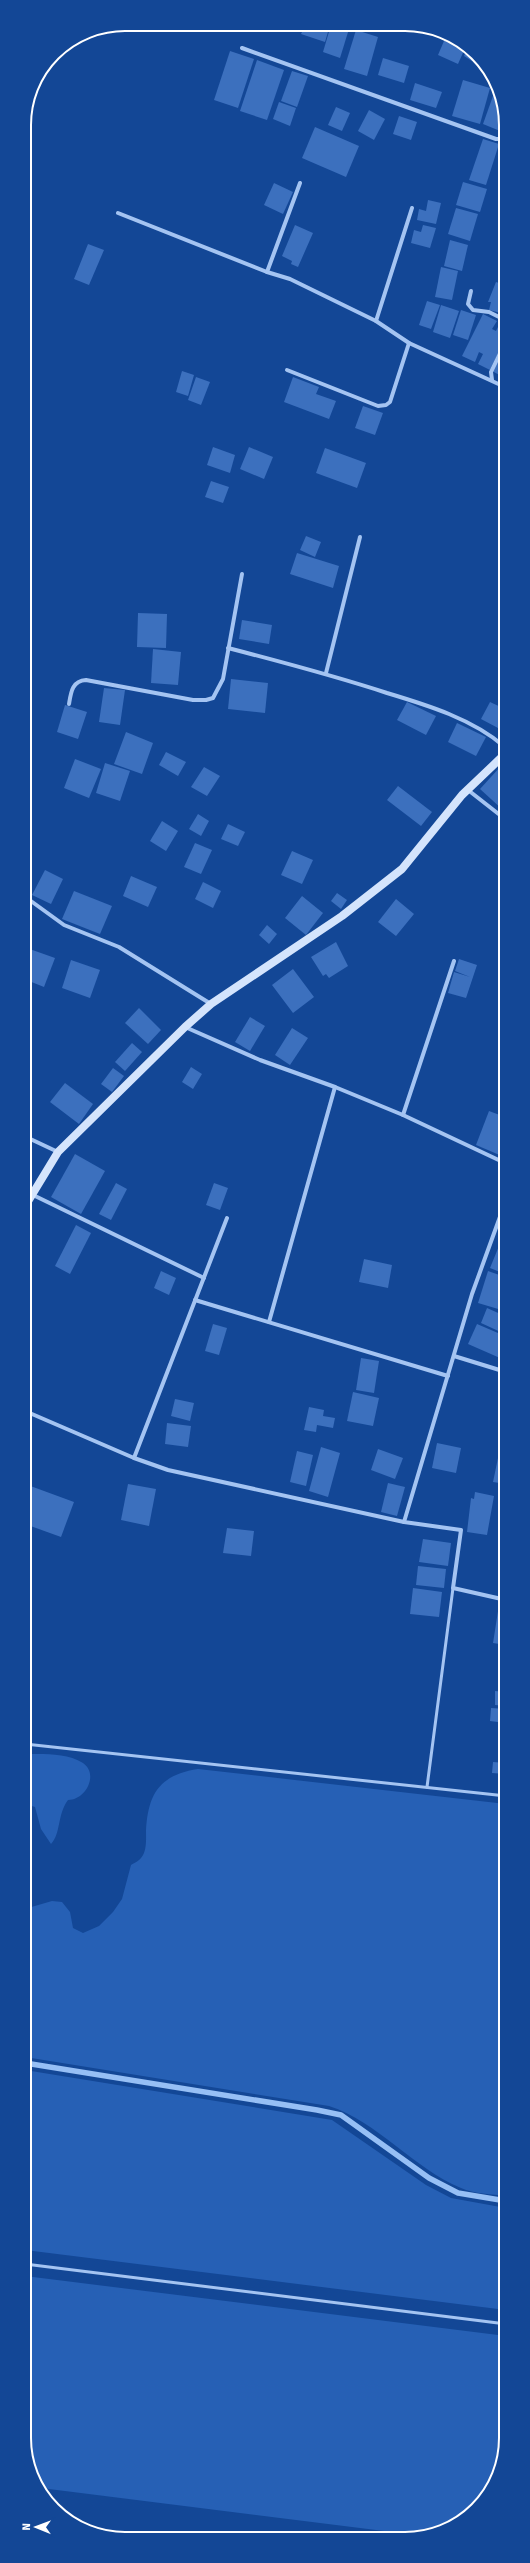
<svg xmlns="http://www.w3.org/2000/svg" width="530" height="2563" viewBox="0 0 530 2563" font-family="'Fira Sans',sans-serif">
  <rect width="100%" height="100%" fill="#134796"/>
  <!-- green -->
  <g fill="#2660b5">
    <path d="M28 1754C46 1754 67 1753 83 1763 99 1774 86 1800 68 1800 57 1815 61 1834 51 1844L41 1829 35 1807 25 1804V1756Z"/>
    <path d="M198 1769 506 1804V2196C492 2194 474 2194 461 2188 413 2168 378 2122 329 2106L25 2057V1906L28 1908 52 1901 62 1902 70 1912 73 1928 83 1933 99 1926 113 1912 122 1899 131 1865C134 1863 139 1861 141 1858 147 1851 146 1840 146 1831 148 1793 160 1775 198 1769Z"/>
    <polygon points="25,2070 332,2120 426,2185 451,2198 506,2208 506,2310 25,2250"/>
    <path d="M25 2276 506 2336C506 2404 522 2489 450 2528 443 2532 433 2534 424 2536L41 2488 25 2451Z"/>
  </g>
  <g fill="none" stroke-linecap="round" stroke-linejoin="round">
    <!-- stream -->
    <polyline stroke="#96bff5" stroke-width="5.5" points="25,2063 317,2110 341,2115 429,2178 458,2193 506,2201"/>
  </g>
  <!-- building -->
  <g fill="#3c70be">
    <polygon points="290,25 330,25 325,42 301,34 302,32 289,28"/>
    <polygon points="331,25 349,29 340,58 323,52"/>
    <polygon points="356,30 378,37 367,76 344,69"/>
    <polygon points="447,34 466,46 458,64 438,55"/>
    <polygon points="468,47 476,54 472,61 464,56"/>
    <polygon points="230,51 254,59 238,108 214,100"/>
    <polygon points="383,58 409,66 404,83 378,75"/>
    <polygon points="257,60 284,70 267,120 240,111"/>
    <polygon points="292,71 308,76 297,107 281,101"/>
    <polygon points="463,80 490,88 480,124 452,116"/>
    <polygon points="415,83 442,92 436,108 410,100"/>
    <polygon points="493,96 499,98 505,112 505,133 483,124"/>
    <polygon points="279,102 296,108 290,126 273,119"/>
    <polygon points="336,107 350,113 342,131 328,125"/>
    <polygon points="369,110 385,119 374,140 358,131"/>
    <polygon points="399,116 417,122 411,140 393,134"/>
    <polygon points="315,127 359,146 346,177 302,158"/>
    <polygon points="483,139 499,144 486,185 469,180"/>
    <polygon points="463,182 487,189 480,212 456,205"/>
    <polygon points="274,183 293,192 283,214 264,205"/>
    <polygon points="428,200 441,203 436,224 417,220 419,209 426,211"/>
    <polygon points="456,208 478,214 470,241 448,234"/>
    <polygon points="295,225 313,233 298,267 291,264 292,261 282,256"/>
    <polygon points="423,225 436,228 430,248 411,243 414,230 421,232"/>
    <polygon points="450,240 468,245 462,271 444,266"/>
    <polygon points="88,244 104,250 89,285 74,279"/>
    <polygon points="441,267 458,271 452,300 435,297"/>
    <polygon points="496,282 505,285 505,314 489,310 491,302 488,302"/>
    <polygon points="427,301 440,305 431,329 419,325"/>
    <polygon points="441,305 459,311 450,338 433,332"/>
    <polygon points="461,310 476,315 468,340 453,335"/>
    <polygon points="483,314 497,321 492,329 496,331 500,323 505,325 505,339 490,370 478,364 483,354 479,352 475,362 462,356"/>
    <polygon points="505,346 505,378 492,371"/>
    <polygon points="182,371 194,375 188,396 176,392"/>
    <polygon points="196,377 210,382 201,405 188,400"/>
    <polygon points="293,377 319,387 316,394 336,401 329,419 284,402"/>
    <polygon points="363,406 383,413 375,435 355,428"/>
    <polygon points="213,447 235,455 230,473 207,465"/>
    <polygon points="249,447 273,457 264,479 240,469"/>
    <polygon points="325,448 366,463 357,488 316,473"/>
    <polygon points="211,481 229,487 223,503 205,497"/>
    <polygon points="306,536 321,542 315,557 300,550"/>
    <polygon points="297,553 339,566 333,588 290,574"/>
    <polygon points="138,613 167,614 166,648 137,647"/>
    <polygon points="242,620 272,625 269,644 239,639"/>
    <polygon points="153,649 181,652 178,685 151,683"/>
    <polygon points="231,679 268,683 265,713 228,709"/>
    <polygon points="104,688 125,690 120,725 99,722"/>
    <polygon points="407,702 436,716 426,735 397,720"/>
    <polygon points="490,702 505,709 498,728 481,719"/>
    <polygon points="65,705 87,712 78,739 57,732"/>
    <polygon points="457,723 486,737 476,756 448,742"/>
    <polygon points="126,732 153,743 142,774 114,764"/>
    <polygon points="166,752 186,762 178,776 159,765"/>
    <polygon points="75,759 101,769 89,798 64,788"/>
    <polygon points="105,763 130,771 120,801 96,793"/>
    <polygon points="501,766 505,770 505,807 503,810 480,789"/>
    <polygon points="204,767 220,776 207,796 191,787"/>
    <polygon points="398,786 432,812 421,826 387,800"/>
    <polygon points="198,814 209,821 201,836 189,829"/>
    <polygon points="162,821 178,831 166,851 150,841"/>
    <polygon points="228,824 245,832 238,846 221,839"/>
    <polygon points="195,843 212,850 201,874 184,867"/>
    <polygon points="292,851 313,860 302,884 281,875"/>
    <polygon points="45,870 63,879 51,904 32,895"/>
    <polygon points="131,876 157,887 148,907 123,896"/>
    <polygon points="203,882 221,891 213,908 195,899"/>
    <polygon points="74,891 112,906 100,934 62,919"/>
    <polygon points="337,893 347,900 341,909 331,901"/>
    <polygon points="302,896 323,913 306,935 285,918"/>
    <polygon points="396,899 414,914 396,936 378,922"/>
    <polygon points="267,925 277,934 269,944 259,935"/>
    <polygon points="336,942 348,966 329,978 326,974 323,976 311,957"/>
    <polygon points="24,947 55,958 44,987 24,979"/>
    <polygon points="459,959 477,965 466,998 448,993 454,972 470,977 455,971"/>
    <polygon points="71,960 100,970 90,998 62,988"/>
    <polygon points="293,969 314,997 293,1013 272,985"/>
    <polygon points="139,1008 161,1030 148,1044 125,1023"/>
    <polygon points="250,1017 265,1026 250,1051 235,1042"/>
    <polygon points="292,1028 308,1038 290,1065 275,1055"/>
    <polygon points="132,1043 142,1052 125,1071 115,1062"/>
    <polygon points="191,1067 202,1074 193,1089 182,1082"/>
    <polygon points="113,1068 124,1076 112,1092 101,1084"/>
    <polygon points="65,1083 93,1104 79,1124 50,1102"/>
    <polygon points="489,1111 505,1117 505,1148 502,1156 476,1145"/>
    <polygon points="75,1154 105,1171 81,1214 51,1197"/>
    <polygon points="116,1183 127,1189 111,1220 99,1214"/>
    <polygon points="214,1183 228,1188 220,1210 206,1205"/>
    <polygon points="76,1225 91,1233 70,1274 55,1266"/>
    <polygon points="499,1246 505,1249 505,1274 490,1268"/>
    <polygon points="364,1259 392,1265 388,1288 359,1282"/>
    <polygon points="161,1271 176,1278 169,1295 154,1288"/>
    <polygon points="488,1271 505,1277 505,1311 478,1303"/>
    <polygon points="487,1308 505,1316 505,1334 481,1323"/>
    <polygon points="213,1324 227,1328 219,1355 205,1351"/>
    <polygon points="477,1324 505,1336 505,1345 500,1358 468,1344"/>
    <polygon points="361,1358 379,1361 374,1393 356,1390"/>
    <polygon points="353,1392 379,1398 373,1426 347,1421"/>
    <polygon points="175,1399 194,1403 190,1421 171,1416"/>
    <polygon points="309,1407 324,1410 323,1416 335,1418 333,1428 317,1425 316,1432 304,1430"/>
    <polygon points="167,1423 191,1426 188,1447 165,1444"/>
    <polygon points="437,1443 461,1448 456,1473 432,1468"/>
    <polygon points="321,1447 340,1453 328,1497 309,1491"/>
    <polygon points="378,1449 403,1458 395,1479 371,1470"/>
    <polygon points="297,1451 313,1455 306,1486 290,1482"/>
    <polygon points="498,1458 506,1460 506,1484 493,1482"/>
    <polygon points="388,1483 405,1487 397,1516 381,1512"/>
    <polygon points="25,1484 74,1502 61,1537 25,1524"/>
    <polygon points="128,1484 156,1489 149,1526 121,1520"/>
    <polygon points="475,1492 494,1496 487,1535 467,1532 471,1498 474,1499"/>
    <polygon points="227,1528 254,1531 251,1556 223,1553"/>
    <polygon points="423,1539 451,1543 448,1566 419,1562"/>
    <polygon points="418,1566 446,1569 444,1588 416,1585"/>
    <polygon points="413,1588 442,1592 439,1617 410,1614"/>
    <polygon points="498,1611 506,1612 506,1645 493,1643"/>
    <polygon points="502,1672 506,1672 506,1690 501,1689"/>
    <polygon points="495,1691 506,1692 506,1706 495,1705"/>
    <polygon points="491,1708 506,1709 506,1723 490,1721"/>
    <polygon points="493,1762 506,1763 506,1774 492,1773"/>
  </g>
  <g fill="none" stroke-linecap="round" stroke-linejoin="round">
    <!-- lane -->
    <g stroke="#a4c4f2" stroke-width="3">
      <polyline points="25,1744 506,1796"/>
      <polyline points="427,1787 453,1588"/>
      <polyline points="25,2264 506,2324"/>
    </g>
    <!-- street -->
    <g stroke="#a4c4f2" stroke-width="4">
      <polyline points="242,48 496,139 505,139"/>
      <polyline points="300,183 267,272 290,279 376,321 409,343 505,387"/>
      <polyline points="118,213 267,272"/>
      <polyline points="471,291 468,304 473,310 489,312 505,320"/>
      <polyline points="376,321 412,208"/>
      <polyline points="287,370 378,406 386,405 390,402 409,343"/>
      <polyline points="492,380 491,372 505,343"/>
      <path d="M228 648C282 662 335 676 387 693 427 705 473 719 505 747"/>
      <polyline points="326,673 360,537"/>
      <path d="M69 704C71 692 72 681 86 680L193 700H206L213 698 223 679 242 574"/>
      <polyline points="499,760 505,765"/>
      <polyline points="468,790 505,819"/>
      <polyline points="24,896 64,925 119,947 211,1004"/>
      <polyline points="185,1027 260,1060 335,1087 403,1115 505,1163"/>
      <polyline points="403,1115 454,961"/>
      <polyline points="24,1136 58,1152"/>
      <polyline points="33,1195 204,1278"/>
      <polyline points="505,1203 472,1294 404,1522 461,1530 453,1588 506,1600"/>
      <polyline points="195,1300 448,1376"/>
      <polyline points="269,1322 335,1087"/>
      <polyline points="454,1356 506,1372"/>
      <polyline points="25,1411 134,1458 168,1470 404,1522"/>
      <polyline points="134,1458 227,1218"/>
    </g>
    <!-- secondary -->
    <polyline stroke="#d4e4fc" stroke-width="8" points="24,1208 58,1152 185,1027 211,1004 342,916 402,869 462,795 505,754"/>
  </g>
  <!-- crop -->
  <path d="M0 0H530V2563H0ZM125 31H405A94 94 0 0 1 499 125V2438A94 94 0 0 1 405 2532H125A94 94 0 0 1 31 2438V125A94 94 0 0 1 125 31Z" fill="#134796" fill-rule="evenodd"/>
  <path fill="none" stroke="#fff" stroke-width="2" d="M125 31H405A94 94 0 0 1 499 125V2438A94 94 0 0 1 405 2532H125A94 94 0 0 1 31 2438V125A94 94 0 0 1 125 31Z"/>
  <!-- north arrow -->
  <g transform="translate(36 2527) rotate(271)" stroke="#134796" stroke-width="3" paint-order="stroke">
  <path d="M0-3L7 15L0 10L-7 15Z" fill="#ffffff"/>
  <text y="-6" font-size="11" font-weight="bold" text-anchor="middle" fill="#ffffff">N</text>
  </g>
</svg>
